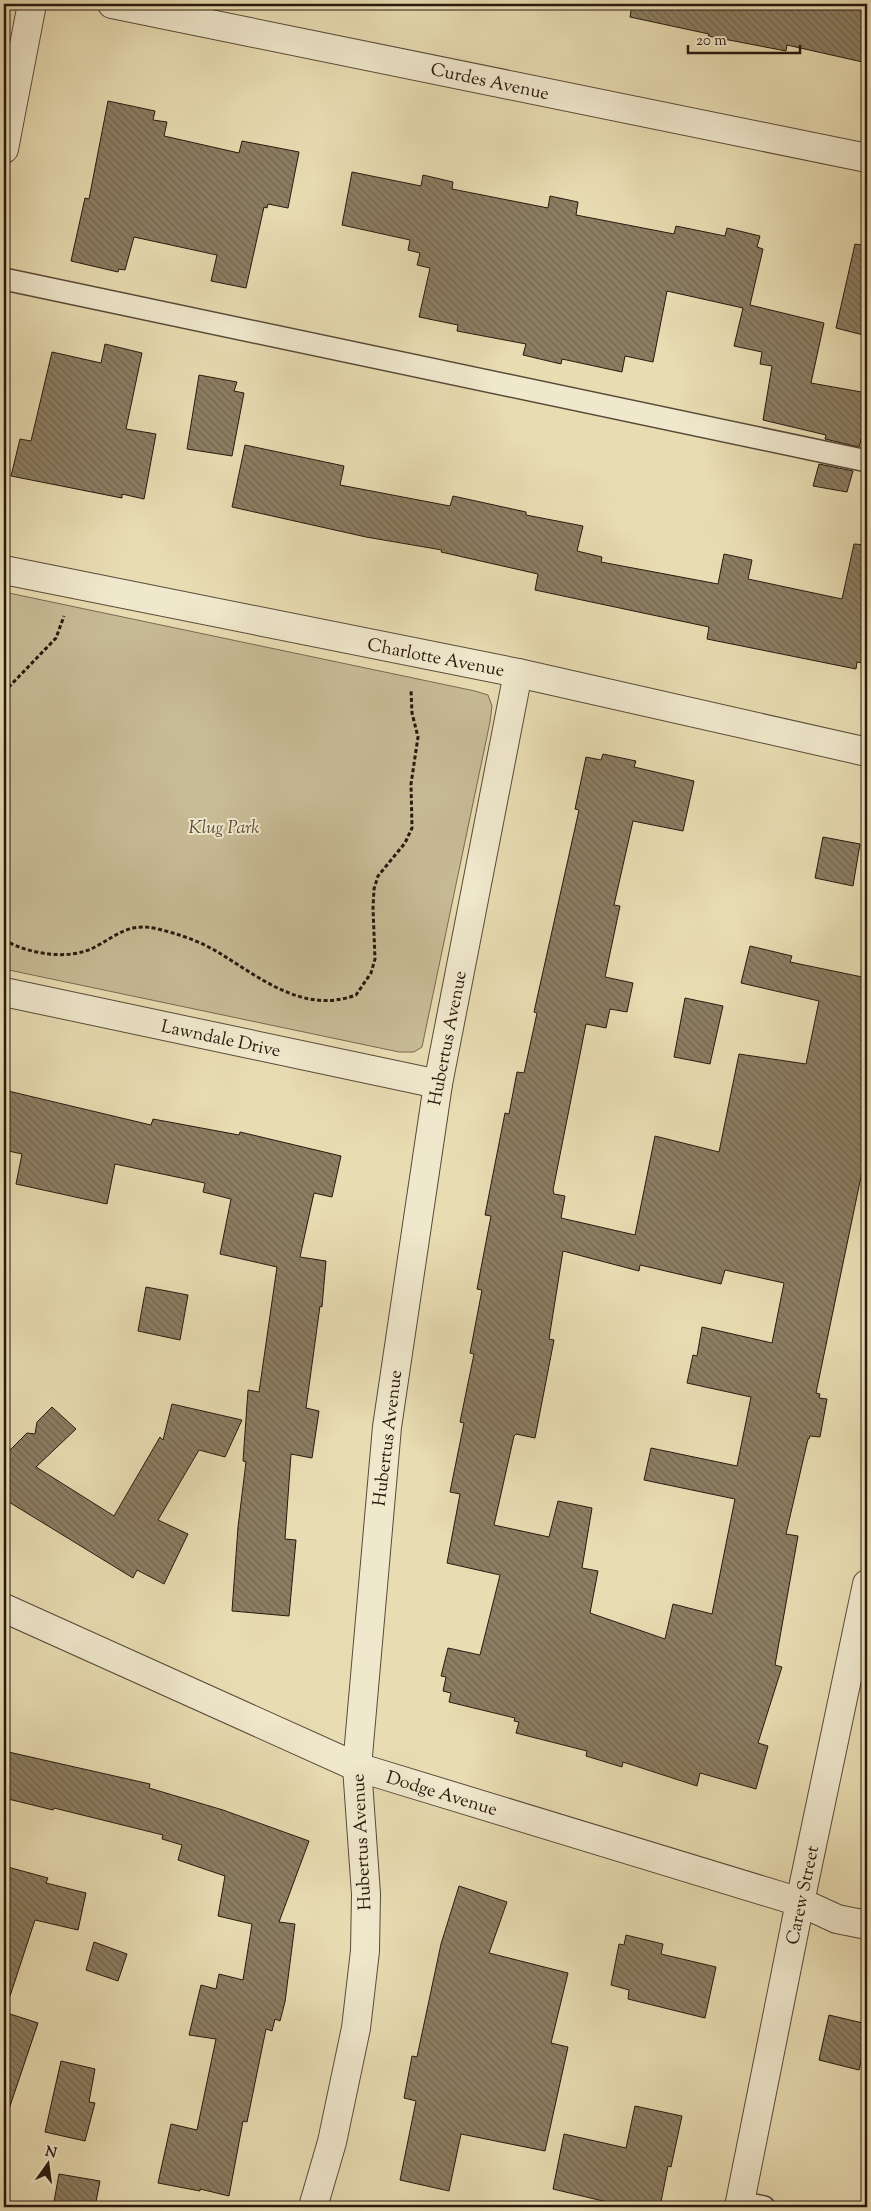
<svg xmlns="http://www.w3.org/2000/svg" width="871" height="2211" viewBox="0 0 871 2211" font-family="'Sorts Mill Goudy',serif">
  <defs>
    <pattern id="building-back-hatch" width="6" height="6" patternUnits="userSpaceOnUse" patternTransform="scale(1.25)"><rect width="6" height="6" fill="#8c7e63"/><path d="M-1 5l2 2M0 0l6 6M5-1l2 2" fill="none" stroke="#726650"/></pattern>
  </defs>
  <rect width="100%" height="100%" fill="#e8dcb2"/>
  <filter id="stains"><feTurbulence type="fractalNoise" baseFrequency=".004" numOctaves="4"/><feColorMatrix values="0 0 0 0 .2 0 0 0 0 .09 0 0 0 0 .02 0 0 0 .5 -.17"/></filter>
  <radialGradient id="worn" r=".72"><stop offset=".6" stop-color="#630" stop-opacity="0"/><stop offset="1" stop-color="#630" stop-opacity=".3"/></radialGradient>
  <!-- park -->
  <polygon fill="#c7bb96" stroke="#786a52" points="4,592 475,691 488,695 492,706 490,722 422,1047 414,1052 399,1052 4,969"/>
  <!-- building -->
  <g fill="url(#building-back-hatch)" stroke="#28190e" fill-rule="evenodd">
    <polygon points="632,4 867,4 867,63 787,45 786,51 708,36 709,34 630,17"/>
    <polygon points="108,101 155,111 153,120 167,122 164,136 239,153 242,141 299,152 288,208 268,204 267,208 264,207 246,288 211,281 217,255 134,237 125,270 119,269 118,272 71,261 85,198 89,199"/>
    <polygon points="352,172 421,186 423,175 453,182 452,189 548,208 550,196 578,202 576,215 674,234 676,226 725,236 727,228 760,236 757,247 763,249 750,305 824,323 811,383 867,393 867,418 859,447 825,439 826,435 763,420 772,366 760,364 762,352 734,346 743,308 667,291 653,362 625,356 622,372 562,359 561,364 523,355 526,344 457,331 458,325 419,317 430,268 417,265 420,253 408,250 410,240 342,225"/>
    <polygon points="855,244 867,246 867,336 836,328"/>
    <polygon points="105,344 142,353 126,429 156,434 144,499 122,494 122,498 11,476 20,439 31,441 52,352 101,363"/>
    <polygon points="199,375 237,382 234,391 244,393 232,456 187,449"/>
    <polygon points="245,445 344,466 340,485 450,506 453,496 526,512 526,515 583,526 577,551 602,557 601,562 718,584 724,554 752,560 748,579 842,599 854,544 867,545 867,664 857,662 856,669 707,639 709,627 535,590 538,574 441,552 442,550 366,537 232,507"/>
    <polygon points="819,464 853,471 847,492 813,486"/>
    <path d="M603 754 636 761 634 767 694 781 683 831 633 821 614 905 620 906 605 977 633 983 627 1012 610 1009 606 1028 586 1024 553 1190 554 1194 565 1196 561 1218 635 1235 655 1136 719 1152 739 1054 806 1064 819 1001 741 983 750 946 792 956 790 962 867 978V1148L816 1393 820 1394 819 1398 827 1399 820 1437 810 1436 809 1439H808L786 1534 798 1536 775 1665 782 1667 758 1743 768 1746 756 1789 700 1773 697 1786 623 1762 622 1767 586 1756 587 1751 516 1733 519 1722 514 1721 515 1718 449 1702 451 1693 443 1691 446 1677 441 1676 448 1648 480 1655 500 1575 447 1563 460 1494 450 1492 464 1423 460 1422 474 1354 470 1353 482 1290 477 1289 491 1216 485 1215 505 1113 509 1114 517 1072 524 1073 537 1013 534 1012 579 810 575 809 586 757 601 760ZM563 1251 639 1271 640 1265 721 1284 725 1270 784 1283 772 1343 702 1327 697 1356 693 1355 687 1383 751 1397 737 1466 651 1448 644 1480 735 1499 712 1614 673 1604 665 1639 590 1613 598 1571 582 1568 592 1508 558 1501 549 1537 494 1525 514 1436 516 1434 535 1438 554 1340 549 1339Z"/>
    <polygon points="823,837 860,844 853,886 815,878"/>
    <polygon points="685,998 723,1006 710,1064 674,1057"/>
    <polygon points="4,1090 151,1125 153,1119 239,1135 240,1132 341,1156 332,1197 314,1193 300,1257 326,1261 322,1307 320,1306 306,1408 319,1411 312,1458 291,1454 285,1539 296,1540 289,1616 232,1611 238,1527 246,1462 243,1461 248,1390 259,1392 277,1267 220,1254 231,1199 203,1192 205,1183 115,1164 107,1204 16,1184 22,1154 4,1150"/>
    <polygon points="146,1287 188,1295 180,1340 138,1331"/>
    <polygon points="172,1404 242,1420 225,1457 199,1450 158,1520 188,1534 164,1584 137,1570 133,1578 4,1499 4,1448 9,1451 27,1433 35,1434 37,1422 52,1407 76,1429 36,1467 114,1516 160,1437 163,1440"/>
    <polygon points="4,1751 150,1784 149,1788 223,1810 309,1841 279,1922 295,1924 285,2002 280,2021 275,2019 272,2031 266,2029 247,2122 243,2121 229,2196 200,2189 200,2191 158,2183 171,2124 197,2130 216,2039 189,2035 201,1985 216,1989 219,1974 243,1980 252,1924 218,1916 225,1876 178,1860 182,1845 162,1839 163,1835 54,1808 53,1810 4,1798"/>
    <polygon points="4,1866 48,1878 46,1883 86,1893 78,1930 35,1920 10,1996 4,1995"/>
    <polygon points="459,1886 507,1902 489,1953 568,1973 551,2043 568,2047 545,2151 461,2134 449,2191 400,2180 416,2101 404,2098 412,2056 417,2057 441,1944"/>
    <polygon points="626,1935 663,1944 661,1954 716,1967 705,2018 628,1999 629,1990 611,1985 619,1944 624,1945"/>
    <polygon points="94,1942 127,1954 118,1981 86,1970"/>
    <polygon points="4,2012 38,2023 9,2109 4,2109"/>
    <polygon points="829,2015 867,2024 867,2035 859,2070 819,2060"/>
    <polygon points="61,2061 95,2069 89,2102 95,2103 85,2141 45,2132"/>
    <polygon points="635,2106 682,2116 671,2167 668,2166 660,2207 606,2207 607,2202 553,2189 564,2134 626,2148"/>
    <polygon points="59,2174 100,2181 95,2207 53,2207"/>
  </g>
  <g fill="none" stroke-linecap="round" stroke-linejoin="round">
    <defs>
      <g id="lane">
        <polyline points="4,279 867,461"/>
        <polyline points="740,2202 764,2207"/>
      </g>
      <g id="street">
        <polyline points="112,4 867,158"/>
        <polyline points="4,149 32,4"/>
        <polyline points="4,570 518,673 867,752"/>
        <polyline points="4,992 438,1084"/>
        <polyline points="4,1608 357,1767 800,1902 837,1919 867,1925"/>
        <polyline points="313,2207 332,2142 356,2028 365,1951 366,1894 357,1767 387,1427 438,1084 518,673"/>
        <polyline points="739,2207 800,1902 867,1584"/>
      </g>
    </defs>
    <!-- lane casing -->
    <use href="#lane" stroke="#584a37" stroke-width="24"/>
    <!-- street casing -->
    <use href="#street" stroke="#584a37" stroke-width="30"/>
    <!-- path -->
    <g stroke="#28190e" stroke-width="3" stroke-dasharray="4 2.5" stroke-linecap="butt">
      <polyline points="4,692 56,638 64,616"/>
      <path d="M4 940C29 954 69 961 95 947 117 935 130 922 158 929 179 934 202 942 221 954 263 980 305 1014 356 995L371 973 375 959 373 908 374 889 378 876 405 843 412 828 411 784 418 737 412 713 411 690"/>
    </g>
    <!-- lane -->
    <use href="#lane" stroke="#f0e8cd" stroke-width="21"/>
    <!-- street -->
    <use href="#street" stroke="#f0e8cd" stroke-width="28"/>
  </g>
  <g text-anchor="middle" stroke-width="4" stroke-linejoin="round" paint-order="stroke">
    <!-- street labels -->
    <g font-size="18" fill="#28190e" stroke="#f0e8cd">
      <text transform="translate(490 81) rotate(12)" y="6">Curdes Avenue</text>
      <text transform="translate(436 657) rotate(11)" y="6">Charlotte Avenue</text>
      <text transform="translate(221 1038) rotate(12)" y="6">Lawndale Drive</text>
      <text transform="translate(447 1038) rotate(-79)" y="6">Hubertus Avenue</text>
      <text transform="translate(387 1438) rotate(-83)" y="6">Hubertus Avenue</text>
      <text transform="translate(442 1793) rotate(17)" y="6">Dodge Avenue</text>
      <text transform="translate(361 1842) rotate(-93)" y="6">Hubertus Avenue</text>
      <text transform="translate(802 1895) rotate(-78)" y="6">Carew Street</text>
    </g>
    <!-- park labels -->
    <g font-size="18" font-style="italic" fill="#584a37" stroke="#f0e8cd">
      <text x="224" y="833">Klug Park</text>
    </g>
  </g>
  <!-- margin -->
  <rect width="871" height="2211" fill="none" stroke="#e8dcb2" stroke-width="20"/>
  <rect x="5" y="5" width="861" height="2201" fill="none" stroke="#28190e" stroke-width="2.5"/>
  <rect x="10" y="10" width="851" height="2191" fill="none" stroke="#28190e"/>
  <!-- north arrow -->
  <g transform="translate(48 2164) rotate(14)" stroke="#f0e8cd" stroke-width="4" paint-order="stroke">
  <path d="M0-4L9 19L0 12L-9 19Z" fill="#28190e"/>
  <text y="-8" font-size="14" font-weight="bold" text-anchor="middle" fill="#28190e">N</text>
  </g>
  <!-- scale -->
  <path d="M688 45v8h112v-8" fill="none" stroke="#28190e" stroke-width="2.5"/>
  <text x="696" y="45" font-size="15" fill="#28190e" stroke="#f0e8cd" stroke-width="4" paint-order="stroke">20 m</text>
  <rect width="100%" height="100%" filter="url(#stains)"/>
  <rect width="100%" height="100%" fill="url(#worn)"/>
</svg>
